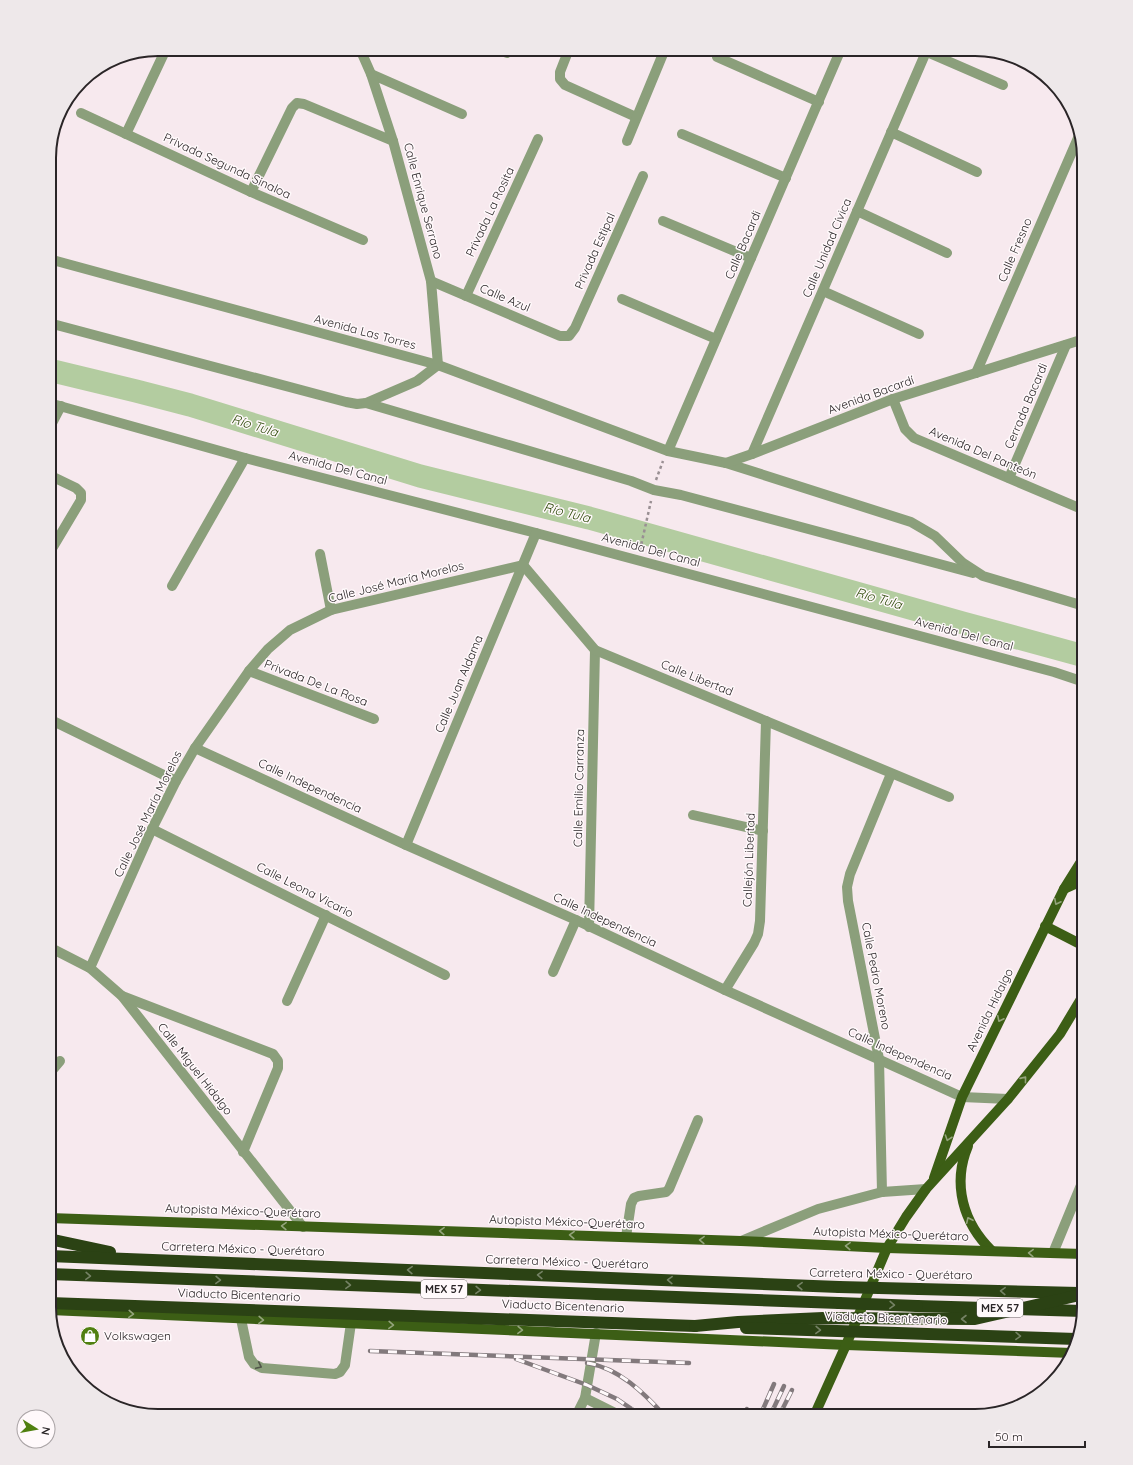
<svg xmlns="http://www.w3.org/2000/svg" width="1133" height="1465" viewBox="0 0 1133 1465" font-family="Quicksand,sans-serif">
  <rect width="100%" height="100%" fill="#f7e9ee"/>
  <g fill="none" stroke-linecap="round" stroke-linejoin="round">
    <!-- river -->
    <polyline stroke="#b3cca0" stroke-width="23" points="49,370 136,391 190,405 420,476 589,518 963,623 1084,656"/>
    <!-- path -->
    <g stroke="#998f93" stroke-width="2.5" stroke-dasharray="3 3" stroke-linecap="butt">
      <polyline points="656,480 663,461"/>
      <polyline points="640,550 651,501"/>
    </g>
    <!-- minor -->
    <g stroke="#8b9f7b" stroke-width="10">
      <polyline points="498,49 507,53"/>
      <polyline points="569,49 560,72 560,79 565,85 636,117"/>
      <polyline points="920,49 1003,85"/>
      <polyline points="257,51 258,49"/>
      <polyline points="717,57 819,102"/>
      <polyline points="371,74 462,114"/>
      <polyline points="81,113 251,192 363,240"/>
      <polyline points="891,132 977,172"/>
      <polyline points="126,134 166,49"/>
      <polyline points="682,134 786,178"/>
      <polyline points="627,141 665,49"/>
      <polyline points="251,192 292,108 297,103 304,104 393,141"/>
      <polyline points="857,211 947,253"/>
      <polyline points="663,221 751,258"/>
      <polyline points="49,259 438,365 668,451 726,463 911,522 935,536 963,563 983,576 1084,606"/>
      <polyline points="431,281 560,336 569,336 575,328 643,176"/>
      <polyline points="823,291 919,334"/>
      <polyline points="466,296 538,139"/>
      <polyline points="622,299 716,339"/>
      <polyline points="49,323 346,402 357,404 366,403 417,381 438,365 431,281 393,141 371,74 360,49"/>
      <polyline points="976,373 1078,138"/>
      <polyline points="893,399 905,429 914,438 1084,510"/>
      <polyline points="49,403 245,458 536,533 1054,672 1084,682"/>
      <polyline points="366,403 631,481 654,490 681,495 973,573"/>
      <polyline points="49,429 61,406"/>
      <polyline points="668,451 841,49"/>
      <polyline points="752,454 926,52"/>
      <polyline points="726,463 752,454 893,399 1084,339"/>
      <polyline points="49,475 76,488 81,493 81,500 53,547"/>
      <polyline points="1009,478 1066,345"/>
      <polyline points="320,554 331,610"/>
      <polyline points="172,586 245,458"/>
      <polyline points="249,671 374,719"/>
      <polyline points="49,719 176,781"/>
      <polyline points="195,748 406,845 576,920 725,990 962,1097 1008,1099"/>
      <polyline points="693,815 763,831"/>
      <polyline points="152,829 445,975"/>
      <polyline points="406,845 536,533"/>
      <polyline points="589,927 595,650"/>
      <polyline points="49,947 90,968 122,996 303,1227"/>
      <polyline points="90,968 152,829 176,781 195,748 249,671 268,649 290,630 331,610 523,565 595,650 949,797"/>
      <polyline points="553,972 576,920"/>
      <polyline points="725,990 754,943 758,934 760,921 766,721"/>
      <polyline points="122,996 273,1054 278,1061 278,1068 243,1152"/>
      <polyline points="287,1001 326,915"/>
      <polyline points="49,1074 60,1061"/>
      <polyline points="882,1192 879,1059 848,901 847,887 850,874 891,774"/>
      <polyline points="626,1237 631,1204 634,1198 639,1196 666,1192 669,1189 698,1120"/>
      <polyline points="741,1241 818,1209 882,1192 926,1189"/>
      <polyline points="1053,1253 1084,1178"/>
      <polyline points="241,1319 249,1357 254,1364 262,1368 335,1374 340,1372 345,1365 351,1323"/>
      <polyline points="585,1398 621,1416"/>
      <polyline points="576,1416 585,1398 596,1333"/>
    </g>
    <!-- major -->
    <g stroke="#3c5e15" stroke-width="10">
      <polyline points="1064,889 1084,880"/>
      <polyline points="1045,926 1084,946"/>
      <path d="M968 1146C952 1184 963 1223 992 1251"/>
      <polyline points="934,1178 962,1097 1064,889 1084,857"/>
      <polyline points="49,1218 741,1241 887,1248 1084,1254"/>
      <polyline points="50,1310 846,1345 1072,1353"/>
      <polyline points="814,1416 846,1345 887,1248 906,1217 926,1189 1008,1099 1060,1034 1084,994"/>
    </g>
    <!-- highway -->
    <g stroke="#2b4214" stroke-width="12">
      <polyline points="49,1239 110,1252"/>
      <polyline points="49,1256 839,1287"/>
      <polyline points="49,1274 839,1303"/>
      <polyline points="919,1289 1079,1293"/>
      <polyline points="49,1303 695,1326"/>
      <polyline points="917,1306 1083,1311"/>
    </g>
    <defs>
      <g id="rail">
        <polyline points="370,1351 689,1363"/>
        <polyline points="516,1359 587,1385 617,1399 642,1416"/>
        <path d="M587 1363C619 1368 644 1393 665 1416"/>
        <polyline points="744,1416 747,1409"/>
        <polyline points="760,1416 774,1384"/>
        <polyline points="770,1416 784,1386"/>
        <polyline points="779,1416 792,1390"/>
      </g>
    </defs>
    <!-- rail casing -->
    <use href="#rail" stroke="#82797c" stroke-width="4.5"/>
    <!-- rail -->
    <use href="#rail" stroke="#fff9fb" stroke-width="3" stroke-dasharray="9" stroke-linecap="butt"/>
    <!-- highway-bridge -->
    <g stroke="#2b4214" stroke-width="12">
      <polyline points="839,1287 919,1289"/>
      <polyline points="839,1303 917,1306"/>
      <polyline points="695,1326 738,1322 823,1318 975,1319 1084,1294"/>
      <polyline points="746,1328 1076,1339"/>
    </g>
  </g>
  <!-- one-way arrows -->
  <defs><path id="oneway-chevron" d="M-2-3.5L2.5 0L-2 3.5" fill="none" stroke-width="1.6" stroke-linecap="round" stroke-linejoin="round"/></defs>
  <g stroke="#94a47c">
    <use href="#oneway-chevron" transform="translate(1057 902) rotate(117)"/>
    <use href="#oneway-chevron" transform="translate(1000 1019) rotate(116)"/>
    <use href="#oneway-chevron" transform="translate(1024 1079) rotate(-51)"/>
    <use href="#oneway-chevron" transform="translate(948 1138) rotate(109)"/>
    <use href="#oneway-chevron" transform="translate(969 1220) rotate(-115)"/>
    <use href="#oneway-chevron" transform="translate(284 1226) rotate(-178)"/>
    <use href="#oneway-chevron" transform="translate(442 1231) rotate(-178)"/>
    <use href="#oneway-chevron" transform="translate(572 1235) rotate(-178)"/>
    <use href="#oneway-chevron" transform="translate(702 1240) rotate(-178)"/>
    <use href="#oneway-chevron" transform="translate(848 1246) rotate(-177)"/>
    <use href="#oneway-chevron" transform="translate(1031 1253) rotate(-178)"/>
    <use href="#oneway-chevron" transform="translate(131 1314) rotate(3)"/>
    <use href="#oneway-chevron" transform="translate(261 1320) rotate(2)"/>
    <use href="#oneway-chevron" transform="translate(391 1325) rotate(2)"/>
    <use href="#oneway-chevron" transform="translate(520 1330) rotate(2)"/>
  </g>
  <g stroke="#758265">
    <use href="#oneway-chevron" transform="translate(410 1270) rotate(-178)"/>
    <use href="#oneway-chevron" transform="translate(540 1275) rotate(-178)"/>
    <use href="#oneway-chevron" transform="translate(88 1276) rotate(2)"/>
    <use href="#oneway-chevron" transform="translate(218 1280) rotate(2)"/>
    <use href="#oneway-chevron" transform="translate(670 1280) rotate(-178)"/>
    <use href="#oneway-chevron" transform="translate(348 1285) rotate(2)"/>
    <use href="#oneway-chevron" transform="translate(800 1286) rotate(-178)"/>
    <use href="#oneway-chevron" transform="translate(478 1290) rotate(2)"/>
    <use href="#oneway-chevron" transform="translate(1003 1291) rotate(-178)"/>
    <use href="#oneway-chevron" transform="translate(892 1305) rotate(2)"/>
    <use href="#oneway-chevron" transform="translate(964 1319) rotate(180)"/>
    <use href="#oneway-chevron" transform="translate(818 1330) rotate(2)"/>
    <use href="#oneway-chevron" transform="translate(1018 1336) rotate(1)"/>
  </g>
  <use stroke="#515649" href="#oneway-chevron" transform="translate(259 1366) rotate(25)"/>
  <!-- icons -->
  <defs>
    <symbol id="shop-disc" viewBox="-11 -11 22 22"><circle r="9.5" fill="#508010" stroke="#fff9fb"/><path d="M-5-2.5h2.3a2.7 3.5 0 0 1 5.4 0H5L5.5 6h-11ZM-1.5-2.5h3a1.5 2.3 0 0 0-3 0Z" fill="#fff"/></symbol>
  </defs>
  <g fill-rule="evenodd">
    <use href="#shop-disc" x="79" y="1325" width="22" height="22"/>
  </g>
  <g text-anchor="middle" stroke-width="3" stroke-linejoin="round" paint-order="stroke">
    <!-- shield labels -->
    <g fill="#fff9fb" stroke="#6a6567" stroke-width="1">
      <rect x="421" y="1280" width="46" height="18" rx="3"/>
      <rect x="977" y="1299" width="46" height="18" rx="3"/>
    </g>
    <g font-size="11" font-weight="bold" fill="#2a2527">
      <text x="444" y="1293">MEX 57</text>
      <text x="1000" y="1312">MEX 57</text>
    </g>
    <!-- street labels -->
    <g font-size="12" fill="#2a2527" stroke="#fff9fb">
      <text transform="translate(227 166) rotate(25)" y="4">Privada Segunda Sinaloa</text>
      <text transform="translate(423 201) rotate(75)" y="4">Calle Enrique Serrano</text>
      <text transform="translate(490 212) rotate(-65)" y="4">Privada La Rosita</text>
      <text transform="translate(743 245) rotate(-67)" y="4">Calle Bacardi</text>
      <text transform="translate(827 248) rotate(-67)" y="4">Calle Unidad Cívica</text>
      <text transform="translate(1015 250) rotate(-67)" y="4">Calle Fresno</text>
      <text transform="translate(595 251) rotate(-66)" y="4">Privada Estipal</text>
      <text transform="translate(505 298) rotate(23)" y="4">Calle Azul</text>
      <text transform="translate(365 332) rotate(15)" y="4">Avenida Las Torres</text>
      <text transform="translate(871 395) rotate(-20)" y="4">Avenida Bacardí</text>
      <text transform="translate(1026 406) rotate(-67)" y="4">Cerrada Bacardi</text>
      <text transform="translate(983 453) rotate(23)" y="4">Avenida Del Panteón</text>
      <text transform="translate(338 468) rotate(15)" y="4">Avenida Del Canal</text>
      <text transform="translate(651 550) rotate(15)" y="4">Avenida Del Canal</text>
      <text transform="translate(396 582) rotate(-14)" y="4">Calle José María Morelos</text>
      <text transform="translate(964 634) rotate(15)" y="4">Avenida Del Canal</text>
      <text transform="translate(697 678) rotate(22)" y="4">Calle Libertad</text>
      <text transform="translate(316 683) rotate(21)" y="4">Privada De La Rosa</text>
      <text transform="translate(459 684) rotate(-67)" y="4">Calle Juan Aldama</text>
      <text transform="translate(310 786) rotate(25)" y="4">Calle Independencia</text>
      <text transform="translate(579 788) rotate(-89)" y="4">Calle Emilio Carranza</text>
      <text transform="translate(148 814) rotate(-64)" y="4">Calle José María Morelos</text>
      <text transform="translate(749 860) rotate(-88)" y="4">Callejón Libertad</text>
      <text transform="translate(305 890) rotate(27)" y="4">Calle Leona Vicario</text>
      <text transform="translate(605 920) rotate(25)" y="4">Calle Independencia</text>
      <text transform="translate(876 976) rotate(79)" y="4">Calle Pedro Moreno</text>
      <text transform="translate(990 1010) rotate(-64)" y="4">Avenida Hidalgo</text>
      <text transform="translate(900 1054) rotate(24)" y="4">Calle Independencia</text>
      <text transform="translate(195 1069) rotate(52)" y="4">Calle Miguel Hidalgo</text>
      <text transform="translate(243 1211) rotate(2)" y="4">Autopista México-Querétaro</text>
      <text transform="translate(567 1222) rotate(2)" y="4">Autopista México-Querétaro</text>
      <text transform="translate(891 1234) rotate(2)" y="4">Autopista México-Querétaro</text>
      <text transform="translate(243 1249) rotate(2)" y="4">Carretera México - Querétaro</text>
      <text transform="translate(567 1262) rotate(2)" y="4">Carretera México - Querétaro</text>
      <text transform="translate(891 1274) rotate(1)" y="4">Carretera México - Querétaro</text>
      <text transform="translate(239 1295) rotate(2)" y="4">Viaducto Bicentenario</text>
      <text transform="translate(563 1306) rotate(2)" y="4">Viaducto Bicentenario</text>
      <text transform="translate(886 1318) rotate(2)" y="4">Viaducto Bicentenario</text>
    </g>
    <!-- poi labels -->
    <g font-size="12" fill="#2a2527" stroke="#fff9fb" text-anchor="start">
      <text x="104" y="1340">Volkswagen</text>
    </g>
    <!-- water labels -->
    <g font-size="13" font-style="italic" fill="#2c4907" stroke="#fff9fb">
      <text transform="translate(255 425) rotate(17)" y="5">Río Tula</text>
      <text transform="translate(567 512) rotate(14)" y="5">Río Tula</text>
      <text transform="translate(879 598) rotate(16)" y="5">Río Tula</text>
    </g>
  </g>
  <!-- crop -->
  <path d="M0 0H1133V1465H0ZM158 56H975A102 102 0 0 1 1077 158V1307A102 102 0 0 1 975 1409H158A102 102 0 0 1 56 1307V158A102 102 0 0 1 158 56Z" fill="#eee8ea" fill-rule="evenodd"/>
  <path fill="none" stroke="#2a2527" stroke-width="2" d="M158 56H975A102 102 0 0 1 1077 158V1307A102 102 0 0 1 975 1409H158A102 102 0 0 1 56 1307V158A102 102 0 0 1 158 56Z"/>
  <!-- north arrow -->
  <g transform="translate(36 1429) rotate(101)"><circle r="19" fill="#fff9fb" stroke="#aaa4a6"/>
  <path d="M0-3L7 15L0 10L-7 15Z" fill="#508010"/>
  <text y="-6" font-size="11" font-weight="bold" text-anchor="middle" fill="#2a2527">N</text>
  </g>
  <!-- scale -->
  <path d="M989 1441v6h96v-6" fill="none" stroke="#2a2527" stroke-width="2"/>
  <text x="995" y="1441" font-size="12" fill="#2a2527" stroke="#fff9fb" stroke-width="3" paint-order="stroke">50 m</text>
</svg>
